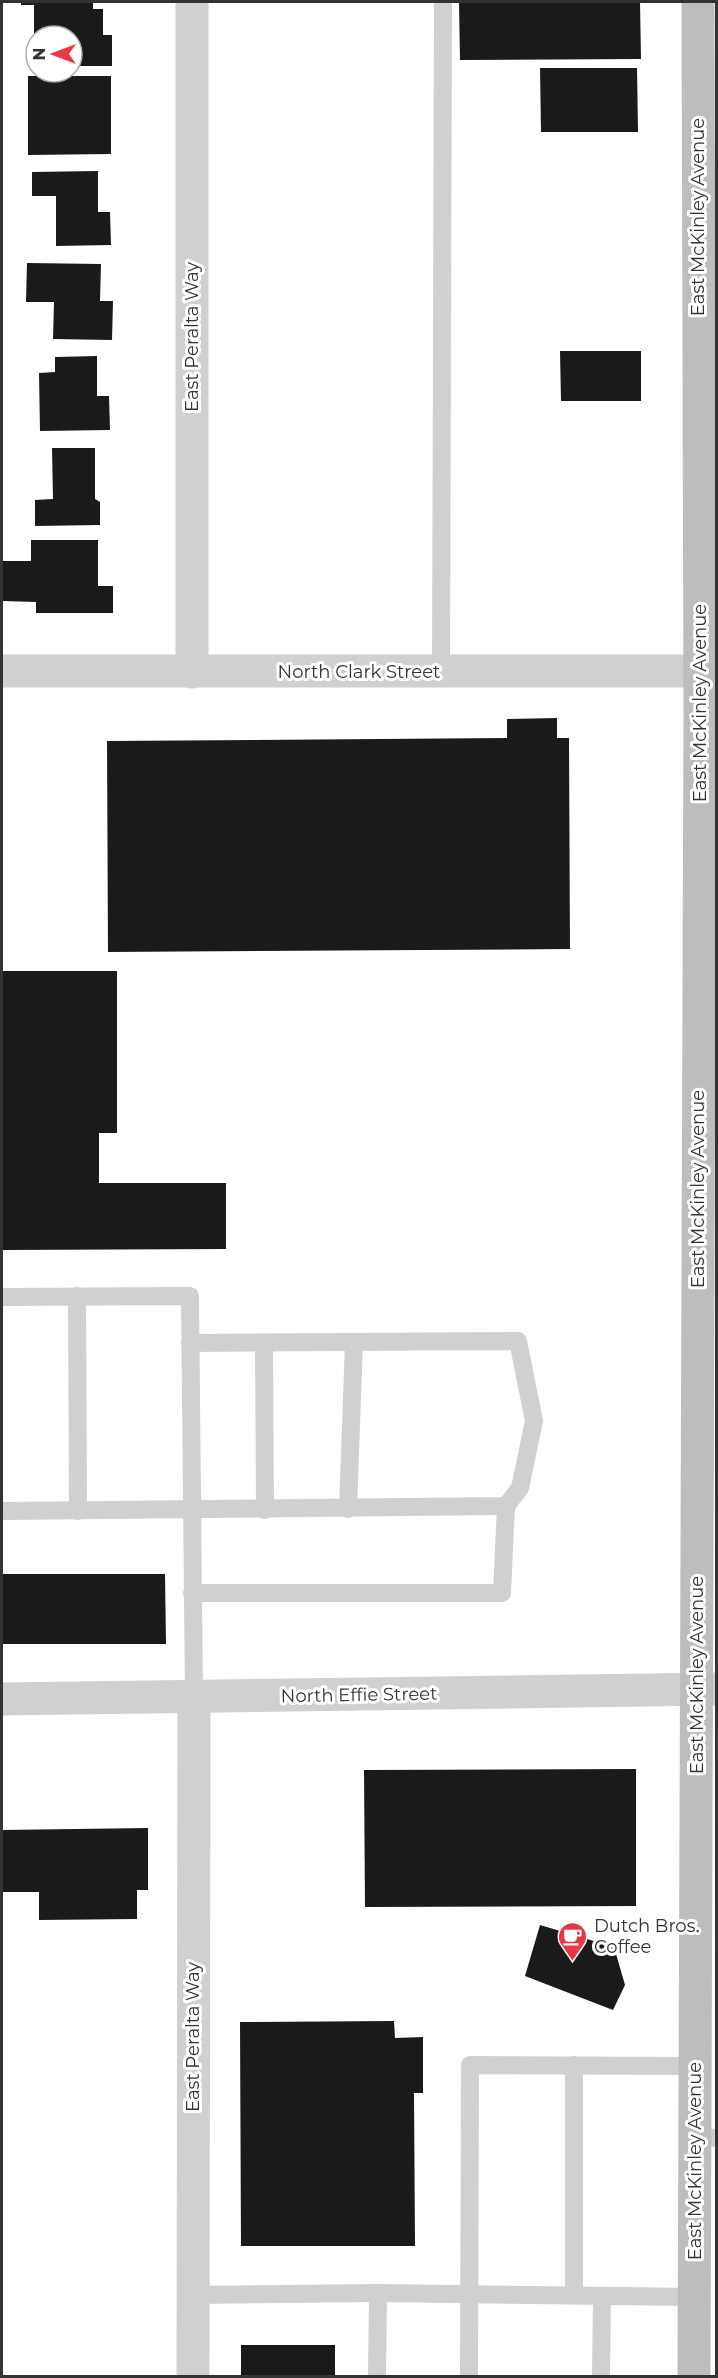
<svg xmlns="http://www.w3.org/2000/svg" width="718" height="2378" viewBox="0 0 718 2378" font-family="Montserrat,sans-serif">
  <rect width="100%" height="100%" fill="#fff"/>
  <!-- building -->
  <g fill="#1a1a1a">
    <polygon points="21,2 93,2 93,9 103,9 103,35 112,35 112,66 72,66 72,36 36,36 36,65 34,65 34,5 21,5"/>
    <polygon points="459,2 640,2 641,59 460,60"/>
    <polygon points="540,68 637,68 638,132 541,132"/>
    <polygon points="28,76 111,76 111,154 28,155"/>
    <polygon points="98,171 98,212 110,212 111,245 56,246 56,196 32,196 32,172"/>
    <polygon points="27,263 101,264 100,301 113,301 112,340 53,339 54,302 26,302"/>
    <polygon points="560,351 641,351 641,401 561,401"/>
    <polygon points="97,356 97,396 109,396 110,430 40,431 39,373 55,372 55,357"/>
    <polygon points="52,448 95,448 95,499 100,502 100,525 35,526 35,500 53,499"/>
    <polygon points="31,540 98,540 98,586 113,586 113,613 36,613 36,602 2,601 2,561 31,561"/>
    <polygon points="557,718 557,738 569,738 570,949 108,952 107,741 507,738 507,719"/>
    <polygon points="2,971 117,971 117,1133 99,1133 99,1183 226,1183 226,1249 2,1250"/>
    <polygon points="2,1574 165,1574 166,1644 2,1644"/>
    <polygon points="636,1769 636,1906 365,1907 364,1770"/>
    <polygon points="148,1828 148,1890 137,1890 137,1919 39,1920 39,1892 2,1892 2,1830"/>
    <polygon points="540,1925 614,1947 625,1985 613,2010 525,1976"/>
    <polygon points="394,2021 395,2038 423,2037 423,2093 414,2093 415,2246 241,2246 240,2022"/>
    <rect x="241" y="2345" width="94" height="31"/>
  </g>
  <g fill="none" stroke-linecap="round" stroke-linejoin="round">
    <!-- service -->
    <g stroke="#d0d0d0" stroke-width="18">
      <polyline points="441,671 443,2"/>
      <polyline points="77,1296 78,1511"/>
      <polyline points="2,1297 190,1296 194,1697"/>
      <polyline points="264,1343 265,1510"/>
      <polyline points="348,1509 354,1342"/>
      <polyline points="2,1511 506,1506 520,1488 534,1421 518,1341 190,1343"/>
      <polyline points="192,1593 502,1593 506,1506"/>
      <polyline points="574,2065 574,2295"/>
      <polyline points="695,2137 716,2138"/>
      <polyline points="193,2295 378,2293"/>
      <polyline points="377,2376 378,2293 695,2297"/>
      <polyline points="469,2376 470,2065 695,2066"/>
      <polyline points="601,2376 602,2296"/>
    </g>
    <!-- minor -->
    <g stroke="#d0d0d0" stroke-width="33">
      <polyline points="192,2 192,672"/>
      <polyline points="2,671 716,671"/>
      <polyline points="2,1699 716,1689"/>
      <polyline points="193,2376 194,1697"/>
    </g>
    <!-- secondary -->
    <polyline stroke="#bdbdbd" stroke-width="33" points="694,2376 700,713 698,2"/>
  </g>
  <!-- icons -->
  <defs>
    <symbol id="cafe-pin" viewBox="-11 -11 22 30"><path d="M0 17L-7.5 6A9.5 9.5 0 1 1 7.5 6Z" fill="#e63946" stroke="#fff"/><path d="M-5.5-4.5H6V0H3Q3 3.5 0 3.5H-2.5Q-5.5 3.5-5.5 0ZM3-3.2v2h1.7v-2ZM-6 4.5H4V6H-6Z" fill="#fff"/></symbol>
  </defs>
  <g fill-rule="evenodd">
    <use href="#cafe-pin" x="556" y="1920" width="33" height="45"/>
  </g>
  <g text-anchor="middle" stroke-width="6" stroke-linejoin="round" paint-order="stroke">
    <!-- street labels -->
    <g font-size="18" fill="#333" stroke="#fff">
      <text transform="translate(698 217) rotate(-90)" y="6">East McKinley Avenue</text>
      <text transform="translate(192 337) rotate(-90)" y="6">East Peralta Way</text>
      <text x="359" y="678">North Clark Street</text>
      <text transform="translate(700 703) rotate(-90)" y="6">East McKinley Avenue</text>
      <text transform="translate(698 1189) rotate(-90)" y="6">East McKinley Avenue</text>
      <text transform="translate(697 1675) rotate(-90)" y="6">East McKinley Avenue</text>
      <text transform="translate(359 1695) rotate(-1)" y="6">North Effie Street</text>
      <text transform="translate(193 2037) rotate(-90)" y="6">East Peralta Way</text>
      <text transform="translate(695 2161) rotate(-90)" y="6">East McKinley Avenue</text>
    </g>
    <!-- poi labels -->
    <g font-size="18" fill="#333" stroke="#fff" text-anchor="start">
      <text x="594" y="1932">Dutch Bros.<tspan x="594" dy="21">Coffee</tspan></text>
    </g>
  </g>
  <!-- border -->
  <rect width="718" height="2378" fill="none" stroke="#333333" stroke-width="6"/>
  <!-- north arrow -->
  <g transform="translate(54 54) rotate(270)"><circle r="28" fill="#ffffff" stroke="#adadad" stroke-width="1.5"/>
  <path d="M0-4.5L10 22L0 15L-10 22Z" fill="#e63946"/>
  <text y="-9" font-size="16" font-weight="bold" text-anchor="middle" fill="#333333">N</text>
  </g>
</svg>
